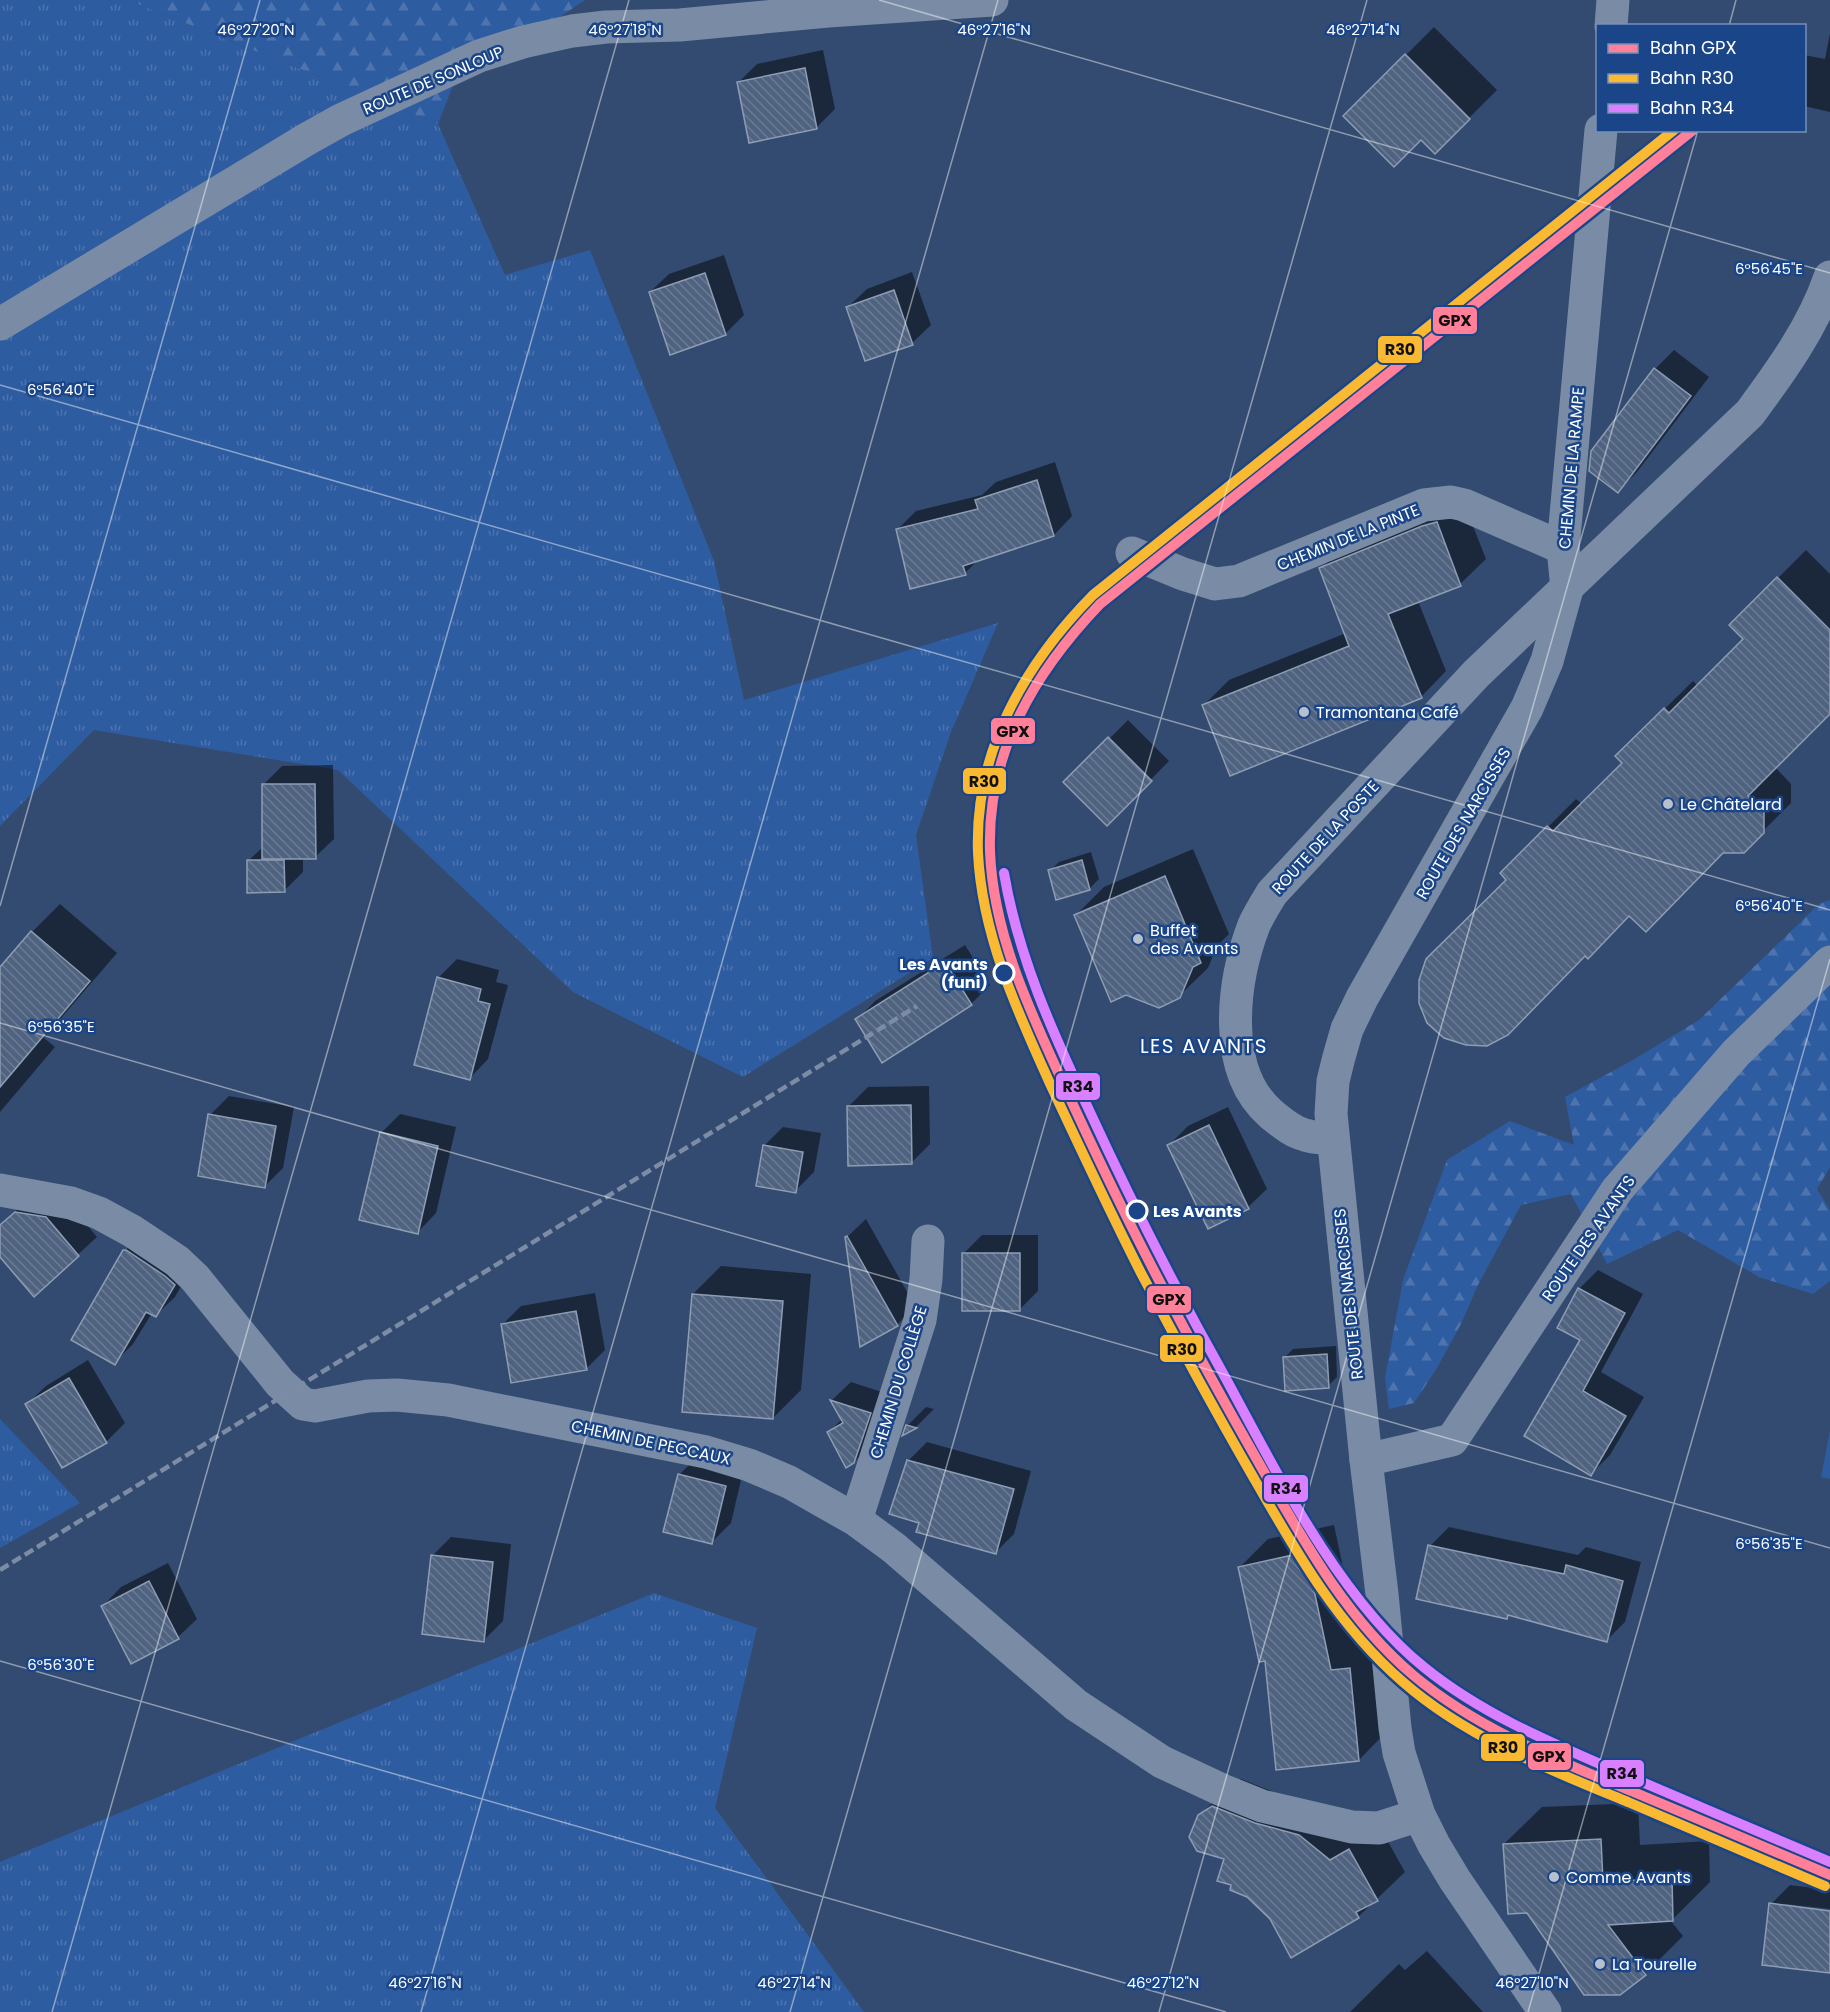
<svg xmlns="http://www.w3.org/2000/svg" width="1830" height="2012" viewBox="0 0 1830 2012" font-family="Poppins,sans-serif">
  <defs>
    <pattern id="grass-tufts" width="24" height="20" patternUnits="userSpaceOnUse" patternTransform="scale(1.5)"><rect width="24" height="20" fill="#2e5ca0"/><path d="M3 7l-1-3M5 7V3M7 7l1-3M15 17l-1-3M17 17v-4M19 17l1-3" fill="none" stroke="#4d74ae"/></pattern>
    <pattern id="forest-firs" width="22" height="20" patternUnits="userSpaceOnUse" patternTransform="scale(1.5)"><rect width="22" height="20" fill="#2e5ca0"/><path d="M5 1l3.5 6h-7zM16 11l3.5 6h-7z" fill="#4d74ae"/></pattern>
    <pattern id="building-back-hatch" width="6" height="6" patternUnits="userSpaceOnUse" patternTransform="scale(1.5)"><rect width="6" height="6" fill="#4f6380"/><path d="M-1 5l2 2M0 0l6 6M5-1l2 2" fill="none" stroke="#697a93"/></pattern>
  </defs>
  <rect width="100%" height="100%" fill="#334b70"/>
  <!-- grass -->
  <g fill="url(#grass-tufts)">
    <polygon points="0,0 128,0 438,124 505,275 590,250 714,561 744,700 998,623 951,732 916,835 933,958 743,1077 573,992 338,770 94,730 0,826"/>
    <polygon points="0,1419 80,1503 0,1548"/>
    <polygon points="654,1593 757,1628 715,1808 864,2012 0,2012 0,1862"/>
  </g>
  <!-- forest -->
  <g fill="url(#forest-firs)">
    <polygon points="128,0 585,0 523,42 454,83 438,124"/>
    <polygon points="1830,900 1830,1167 1817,1189 1830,1210 1830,1281 1813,1294 1759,1277 1678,1230 1607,1264 1571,1194 1521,1205 1478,1285 1461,1324 1437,1368 1414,1403 1389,1409 1385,1378 1403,1280 1447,1160 1510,1121 1574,1145 1565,1097 1633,1060 1699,1020 1819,904"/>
  </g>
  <!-- pitch -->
  <polygon fill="#2e5ca0" points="1830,1430 1830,1479 1821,1477"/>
  <!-- shadow -->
  <g fill="#0007">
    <polygon points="1434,27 1497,90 1435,152 1421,138 1345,116"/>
    <polygon points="1830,33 1830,112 1804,106 1804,55 1825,59"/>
    <polygon points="823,50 835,109 816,128 739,82 757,64"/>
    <polygon points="724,255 744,315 725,334 650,292 669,274"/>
    <polygon points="912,272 931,325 912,343 848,307 867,289"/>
    <polygon points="1674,350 1709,377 1637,472 1618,491 1592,451 1655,369"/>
    <polygon points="1055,462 1072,516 1054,535 979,559 965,573 897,530 916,511 982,495 996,482"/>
    <polygon points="1462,498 1486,559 1460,584 1418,601 1446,671 1421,697 1203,706 1229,680 1346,633 1321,569 1346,543"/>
    <polygon points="1806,550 1830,574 1830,712 1775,767 1791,784 1791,803 1743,851 1723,852 1630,915 1508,879 1502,873 1576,799 1582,804 1624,763 1617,756 1693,681 1698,686 1745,639 1731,625"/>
    <polygon points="1128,720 1169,761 1107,824 1066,782"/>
    <polygon points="333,765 334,839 315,857 303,858 303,872 284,891 248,861 264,846 263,785 282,766"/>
    <polygon points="1193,849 1229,934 1217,946 1208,968 1179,996 1076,915 1104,887"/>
    <polygon points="1091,852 1099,879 1090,888 1057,898 1050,871 1059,862"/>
    <polygon points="60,904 117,953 44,1038 55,1047 0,1112 0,969 32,932"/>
    <polygon points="965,945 990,985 971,1004 883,1061 857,1020 875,1001"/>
    <polygon points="457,959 499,970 496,982 508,985 488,1059 470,1078 438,978"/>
    <polygon points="929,1086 930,1144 911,1163 849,1106 868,1087"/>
    <polygon points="229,1096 294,1107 283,1168 264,1187 210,1115"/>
    <polygon points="1228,1107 1267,1189 1248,1207 1169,1145 1188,1126"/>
    <polygon points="400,1114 456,1127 436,1213 418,1232 381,1133"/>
    <polygon points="783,1127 821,1133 814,1172 795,1191 764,1146"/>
    <polygon points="35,1194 65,1199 97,1237 34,1295 0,1255 0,1225"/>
    <polygon points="866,1219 915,1306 897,1325 847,1237"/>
    <polygon points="144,1232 193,1265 175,1297 156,1315 152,1313 133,1344 114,1363 125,1251"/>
    <polygon points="982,1235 1038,1235 1038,1291 1019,1310 963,1254"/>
    <polygon points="721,1266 811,1274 801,1390 773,1418 693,1294"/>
    <polygon points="1598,1270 1643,1294 1601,1372 1644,1397 1610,1455 1591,1474 1526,1436 1582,1340 1579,1289"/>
    <polygon points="595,1293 605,1350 586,1369 502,1325 521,1306"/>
    <polygon points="1336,1346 1337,1377 1328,1386 1284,1358 1293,1349"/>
    <polygon points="88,1360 125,1423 106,1442 27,1404 46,1386"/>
    <polygon points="851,1382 888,1394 873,1443 854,1462 828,1433 842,1419 832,1400"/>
    <polygon points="926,1407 934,1409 916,1427 905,1433 908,1425"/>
    <polygon points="927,1442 1031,1471 1014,1534 995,1553 920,1522 908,1461"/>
    <polygon points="698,1456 744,1467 731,1523 712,1542 679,1475"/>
    <polygon points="1334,1525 1359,1642 1378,1640 1387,1731 1359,1760 1266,1659 1240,1567 1268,1539"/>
    <polygon points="1449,1527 1578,1555 1586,1547 1641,1562 1625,1622 1606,1641 1510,1614 1507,1617 1430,1546"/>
    <polygon points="451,1537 511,1544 503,1621 484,1640 432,1556"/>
    <polygon points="168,1563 197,1619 178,1637 103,1606 121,1587"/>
    <polygon points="1241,1779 1284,1796 1377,1822 1405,1872 1358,1917 1271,1918 1233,1884 1226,1858 1199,1816 1228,1787"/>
    <polygon points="1638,1803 1640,1845 1709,1841 1710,1882 1673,1919 1670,1920 1683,1936 1645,1974 1504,1844 1542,1807"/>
    <polygon points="1790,1885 1830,1890 1830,1909 1785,1904 1785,1907 1830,1912 1830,1972 1771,1904"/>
    <polygon points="1427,1951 1483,2012 1350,2012 1399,1964 1405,1970"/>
  </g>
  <!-- building -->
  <g fill="url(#building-back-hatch)" stroke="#8e9db3" stroke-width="1.5">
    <polygon points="1405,54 1470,119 1435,154 1421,140 1394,167 1343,116"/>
    <polygon points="805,68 817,129 749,143 737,82"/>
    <polygon points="705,273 726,335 670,355 649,292"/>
    <polygon points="894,290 913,345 865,361 846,307"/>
    <polygon points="1654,368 1691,396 1618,493 1589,471 1591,451"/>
    <polygon points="1037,480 1054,536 963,566 966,575 910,589 896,529 978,509 975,500"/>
    <polygon points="1437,522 1461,586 1388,614 1422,698 1230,776 1202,705 1349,646 1319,568 1422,526"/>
    <polygon points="1777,577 1830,630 1830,714 1748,796 1764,812 1764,833 1744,853 1723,853 1646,932 1629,916 1588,959 1585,956 1508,1035 1487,1046 1466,1045 1444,1038 1427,1023 1419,1003 1419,980 1426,959 1506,880 1500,873 1547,826 1553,831 1622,763 1615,756 1664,708 1669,713 1743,639 1729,625"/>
    <polygon points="1108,737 1152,781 1107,826 1063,782"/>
    <polygon points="262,784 315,784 316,859 262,859"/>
    <polygon points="247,860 284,860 285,892 247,893"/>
    <polygon points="1082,860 1090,890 1056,900 1048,870"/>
    <polygon points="1165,876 1201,963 1193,967 1180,998 1159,1008 1126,995 1111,1002 1074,915"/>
    <polygon points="31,931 90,981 0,1087 0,967"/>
    <polygon points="945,962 972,1005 882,1063 855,1019"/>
    <polygon points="437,977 481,989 478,1001 490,1004 470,1080 414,1065"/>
    <polygon points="911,1105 912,1164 848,1166 847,1106"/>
    <polygon points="208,1114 276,1126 265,1188 198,1176"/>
    <polygon points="1209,1125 1249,1209 1208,1229 1167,1145"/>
    <polygon points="380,1132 438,1146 418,1234 359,1220"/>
    <polygon points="763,1145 803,1152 796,1193 756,1186"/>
    <polygon points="15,1212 46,1217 79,1256 34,1297 0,1257 0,1225"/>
    <polygon points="847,1236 898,1326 860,1347 845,1237"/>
    <polygon points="123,1250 126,1250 165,1276 175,1285 156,1317 146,1312 115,1365 71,1340"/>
    <rect x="962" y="1253" width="58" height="58"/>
    <polygon points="1578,1288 1625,1313 1583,1391 1626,1416 1591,1476 1524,1436 1580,1340 1557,1328"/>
    <polygon points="692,1294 783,1301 773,1419 682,1412"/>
    <polygon points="576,1311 587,1370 511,1383 501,1324"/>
    <polygon points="1327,1354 1329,1388 1285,1391 1283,1357"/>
    <polygon points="69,1378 107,1443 62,1468 25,1404"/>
    <polygon points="830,1400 871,1413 854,1463 846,1468 827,1432 843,1423"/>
    <polygon points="906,1425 917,1428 902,1436"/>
    <polygon points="907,1460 1014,1489 996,1554 916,1532 919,1523 889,1514"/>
    <polygon points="678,1474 726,1486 712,1544 663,1532"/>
    <polygon points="1428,1545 1564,1574 1566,1565 1623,1581 1607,1642 1508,1615 1507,1619 1416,1599"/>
    <polygon points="1306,1552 1331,1670 1350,1668 1359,1761 1276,1770 1265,1661 1259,1662 1238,1567"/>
    <polygon points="431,1555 493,1562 484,1642 422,1634"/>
    <polygon points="149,1581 179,1639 131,1664 101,1606"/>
    <polygon points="1212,1806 1255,1823 1299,1835 1330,1860 1349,1849 1378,1901 1356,1912 1359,1918 1291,1958 1270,1919 1247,1897 1230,1890 1231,1885 1217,1881 1224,1859 1197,1851 1189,1837 1198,1815"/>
    <polygon points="1601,1839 1603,1882 1672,1878 1673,1921 1608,1925 1646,1975 1620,1995 1584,1995 1527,1913 1508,1914 1503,1844"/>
    <polygon points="1769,1903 1830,1911 1830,1973 1762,1965"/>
  </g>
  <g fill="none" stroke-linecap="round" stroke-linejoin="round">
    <!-- minor -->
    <g stroke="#7a8ca5" stroke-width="33">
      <polyline points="1611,26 1613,0"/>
      <polyline points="0,324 307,139 341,120 479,56 523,42 572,31 606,27 680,25 828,11 992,0"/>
      <polyline points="1132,553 1183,574 1215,584 1239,581 1424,505 1451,502 1464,505 1563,548"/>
      <path d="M1332 1139C1324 1138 1314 1138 1305 1135 1292 1132 1281 1122 1271 1114 1220 1070 1233 980 1254 925 1259 914 1266 903 1272 893L1476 674 1750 413C1781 371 1813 327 1830 277"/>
      <polyline points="0,1190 71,1203 99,1213 132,1231 177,1261 195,1278 280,1383 303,1404 315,1406 368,1396 397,1395 448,1400 706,1452 749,1465 789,1482 856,1520 894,1548 1076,1705 1162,1762 1222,1790 1262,1806 1352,1827 1379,1828 1419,1815"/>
      <polyline points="1366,1460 1452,1440 1617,1190 1736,1053 1830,962"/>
      <polyline points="856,1520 920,1320 926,1279 928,1241"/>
      <polyline points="1545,2012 1455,1880 1434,1845 1419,1815 1399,1753 1395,1728 1382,1594 1366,1460 1331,1114 1333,1081 1339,1057 1347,1029 1362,998 1527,708 1547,661 1567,589 1563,548 1601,130"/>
    </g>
    <!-- rail -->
    <polyline stroke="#7b8ca4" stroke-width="4.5" stroke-dasharray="10 4.5" stroke-linecap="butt" points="0,1570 917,1006"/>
    <defs>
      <path id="rail-1" d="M1693 130 1100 604C1034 673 987 752 990 851 993 933 1029 1009 1063 1083 1091 1144 1120 1205 1151 1265 1187 1335 1225 1404 1264 1472 1306 1545 1348 1620 1413 1675 1477 1729 1559 1761 1636 1793 1701 1820 1765 1847 1830 1875"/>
      <path id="rail-2" d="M1674 130 1093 595C1024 665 974 752 978 853 982 936 1018 1013 1052 1088 1081 1150 1110 1212 1141 1273 1177 1341 1214 1409 1252 1475 1295 1550 1337 1625 1403 1682 1467 1738 1550 1770 1628 1802 1694 1830 1760 1858 1825 1886"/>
      <path id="rail-3" d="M1004 873C1018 957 1053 1033 1089 1110 1131 1201 1176 1290 1225 1377 1277 1473 1339 1599 1425 1668 1483 1715 1554 1744 1623 1774 1692 1803 1761 1833 1830 1862"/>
    </defs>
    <!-- rail-1 casing -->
    <use href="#rail-1" stroke="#1a4689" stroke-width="15"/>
    <!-- rail-2 casing -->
    <use href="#rail-2" stroke="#1a4689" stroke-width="15"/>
    <!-- rail-3 casing -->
    <use href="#rail-3" stroke="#1a4689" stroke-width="15"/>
    <!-- rail-1 -->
    <use href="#rail-1" stroke="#ff8098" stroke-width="10"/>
    <!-- rail-2 -->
    <use href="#rail-2" stroke="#fab933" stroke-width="10"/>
    <!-- rail-3 -->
    <use href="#rail-3" stroke="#d880ff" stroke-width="10"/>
  </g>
  <!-- ticks -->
  <path fill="none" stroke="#fff" stroke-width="1.5" stroke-opacity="0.45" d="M879 0 1830 273M1729 26 1736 0M0 385 1830 910M0 906 260 0M0 1023 1830 1548M0 1661 1226 2012M52 2012 629 0M421 2012 998 0M790 2012 1367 0M1159 2012 1698 130M1528 2012 1830 959"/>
  <!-- markers -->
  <g fill="#b8c0cd" stroke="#1a4689" stroke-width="2">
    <circle cx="1304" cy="712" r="6"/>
    <circle cx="1668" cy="804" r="6"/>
    <circle cx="1138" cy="939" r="6"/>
    <circle cx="1554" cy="1877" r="6"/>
    <circle cx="1600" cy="1964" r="6"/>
  </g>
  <g fill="#1a4689" stroke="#fff" stroke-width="3">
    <circle cx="1004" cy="973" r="10"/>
    <circle cx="1137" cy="1211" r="10"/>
  </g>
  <g text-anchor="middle" stroke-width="5" stroke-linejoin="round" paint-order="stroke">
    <!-- street labels -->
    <g font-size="16" fill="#fff" stroke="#1a4689">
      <text transform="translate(433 80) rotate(-23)" y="6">ROUTE DE SONLOUP</text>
      <text transform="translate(1571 468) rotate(-85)" y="6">CHEMIN DE LA RAMPE</text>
      <text transform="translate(1348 537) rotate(-22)" y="6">CHEMIN DE LA PINTE</text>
      <text transform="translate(1463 823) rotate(-60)" y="6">ROUTE DES NARCISSES</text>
      <text transform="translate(1325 837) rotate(-47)" y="6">ROUTE DE LA POSTE</text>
      <text transform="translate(1588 1238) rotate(-55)" y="6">ROUTE DES AVANTS</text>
      <text transform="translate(1348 1294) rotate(-96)" y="6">ROUTE DES NARCISSES</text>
      <text transform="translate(898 1382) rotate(-73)" y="6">CHEMIN DU COLLÈGE</text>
      <text transform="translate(651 1442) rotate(12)" y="6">CHEMIN DE PECCAUX</text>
    </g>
    <!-- poi labels -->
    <g font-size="16" fill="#fff" stroke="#1a4689" text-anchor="start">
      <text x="1316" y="718">Tramontana Café</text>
      <text x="1680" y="810">Le Châtelard</text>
      <text x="1150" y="936">Buffet<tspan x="1150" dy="18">des Avants</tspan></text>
      <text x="1566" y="1883">Comme Avants</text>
      <text x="1612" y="1970">La Tourelle</text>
    </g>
    <!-- stop labels -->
    <g font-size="16" font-weight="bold" fill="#fff" stroke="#1a4689" text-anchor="end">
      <text x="988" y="970">Les Avants<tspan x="988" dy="18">(funi)</tspan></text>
      <text x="1153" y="1217" text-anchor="start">Les Avants</text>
    </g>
    <!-- quarter labels -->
    <g font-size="20" letter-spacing="1.5" fill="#fff" stroke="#1a4689">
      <text x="1204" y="1053">LES AVANTS</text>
    </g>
  </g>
  <g font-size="15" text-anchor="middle" fill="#fff" stroke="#1a4689" stroke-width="5" stroke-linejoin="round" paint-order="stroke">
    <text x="256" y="35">46°27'20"N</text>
    <text x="625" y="35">46°27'18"N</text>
    <text x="994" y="35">46°27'16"N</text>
    <text x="1363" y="35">46°27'14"N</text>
    <text x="1769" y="274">6°56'45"E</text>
    <text x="61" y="395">6°56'40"E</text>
    <text x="1769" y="911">6°56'40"E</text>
    <text x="61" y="1032">6°56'35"E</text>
    <text x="1769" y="1549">6°56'35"E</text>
    <text x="61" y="1670">6°56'30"E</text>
    <text x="425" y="1988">46°27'16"N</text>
    <text x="794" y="1988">46°27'14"N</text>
    <text x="1163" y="1988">46°27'12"N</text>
    <text x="1532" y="1988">46°27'10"N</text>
  </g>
  <g stroke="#1a4689" stroke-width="2">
    <rect x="1432" y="306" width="46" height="29" rx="6" fill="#ff8098"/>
    <rect x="1377" y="335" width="46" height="29" rx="6" fill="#fab933"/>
    <rect x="990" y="717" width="46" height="28" rx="6" fill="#ff8098"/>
    <rect x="962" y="767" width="45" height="28" rx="6" fill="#fab933"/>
    <rect x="1055" y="1072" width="46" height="29" rx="6" fill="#d880ff"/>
    <rect x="1146" y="1285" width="46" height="29" rx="6" fill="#ff8098"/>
    <rect x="1159" y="1334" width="45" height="29" rx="6" fill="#fab933"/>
    <rect x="1263" y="1474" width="46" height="29" rx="6" fill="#d880ff"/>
    <rect x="1480" y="1733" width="46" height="29" rx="6" fill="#fab933"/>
    <rect x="1527" y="1742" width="45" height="29" rx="6" fill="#ff8098"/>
    <rect x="1599" y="1759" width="46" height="29" rx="6" fill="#d880ff"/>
  </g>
  <g font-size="16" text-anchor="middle" font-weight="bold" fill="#111">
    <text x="1455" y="326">GPX</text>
    <text x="1400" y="355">R30</text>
    <text x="1013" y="737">GPX</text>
    <text x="984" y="787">R30</text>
    <text x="1078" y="1092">R34</text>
    <text x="1169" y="1305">GPX</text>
    <text x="1182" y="1355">R30</text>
    <text x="1286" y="1494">R34</text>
    <text x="1503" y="1753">R30</text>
    <text x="1549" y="1762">GPX</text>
    <text x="1622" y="1779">R34</text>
  </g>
  <!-- legend -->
  <rect x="1596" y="24" width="210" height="108" fill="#1a4689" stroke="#7690b8" stroke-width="1.5"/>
  <rect x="1608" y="44" width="30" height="9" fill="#ff8098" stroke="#7690b8" stroke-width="1.5"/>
  <text x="1650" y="54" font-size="18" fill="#ffffff">Bahn GPX</text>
  <rect x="1608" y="74" width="30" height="9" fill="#fab933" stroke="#7690b8" stroke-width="1.5"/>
  <text x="1650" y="84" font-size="18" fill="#ffffff">Bahn R30</text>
  <rect x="1608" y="104" width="30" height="9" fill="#d880ff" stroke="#7690b8" stroke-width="1.5"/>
  <text x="1650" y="114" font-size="18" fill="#ffffff">Bahn R34</text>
</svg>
